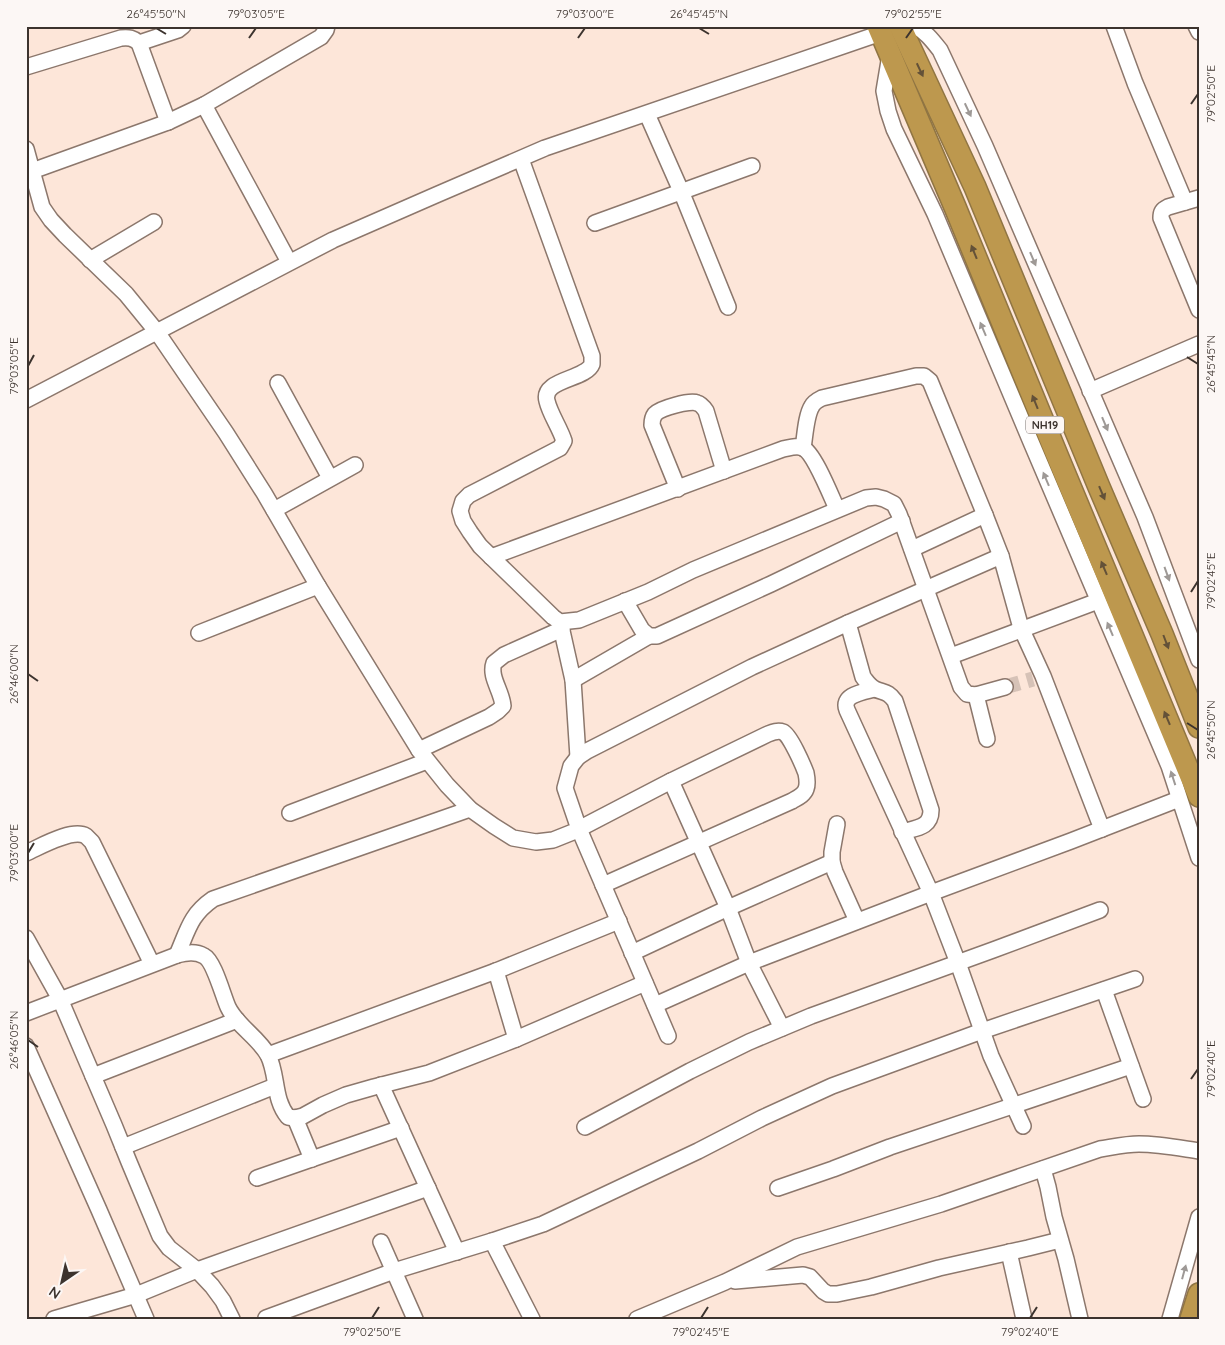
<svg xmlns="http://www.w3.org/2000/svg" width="1225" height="1345" viewBox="0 0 1225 1345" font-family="Quicksand,sans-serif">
  <rect width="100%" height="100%" fill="#fde6d9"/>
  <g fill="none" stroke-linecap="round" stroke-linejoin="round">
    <!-- minor-tunnel -->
    <polyline stroke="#d6c2b7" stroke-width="15" stroke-dasharray="15 8" stroke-linecap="butt" points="1005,687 1033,679"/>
    <defs>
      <g id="minor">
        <path d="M915 26C926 32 932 40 940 50L985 146 1145 517 1199 660"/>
        <polyline points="1114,26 1135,83 1185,202"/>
        <polyline points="1196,26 1199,32"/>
        <polyline points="139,43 178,30 183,26"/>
        <polyline points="890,55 884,91 888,111 894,129 935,214 1031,442 1169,766 1199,858"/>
        <path d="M26 67 121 38C129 37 133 38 139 43L168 122"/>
        <polyline points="647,114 681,191 728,307"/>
        <path d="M26 149 42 207 51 220 65 235 126 294 157 332 226 433 264 493 318 586 419 750 447 785 470 809 494 826 513 838 536 842 553 840 573 832 671 781 768 734C773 732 778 730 783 732 790 735 803 765 806 773 807 778 808 784 806 789 804 795 797 798 792 801L603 885"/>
        <path d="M521 159 592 356C592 357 592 363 592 364 586 380 541 379 547 401 550 414 560 428 564 441L560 448 469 495 463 501 460 511 463 521 470 532 480 546 553 617 560 622 579 620 648 592 693 570 866 498 876 497 884 499 894 504 899 514 961 687 967 694 976 695 1005 687"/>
        <polyline points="32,171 168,122 204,105"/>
        <path d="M1199 198 1168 207C1162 210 1161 212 1161 218L1199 310"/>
        <polyline points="595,223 752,166"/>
        <polyline points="90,260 154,222"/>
        <polyline points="289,262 204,105 321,37 326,30 327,26"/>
        <polyline points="278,383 330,478"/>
        <polyline points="1090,391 1199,344"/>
        <polyline points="26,400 333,240 436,195 545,148 881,33"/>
        <path d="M803 448C805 436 806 415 812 406 814 402 818 400 822 398L916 376H924L930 381 985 515 1001 556 1021 628 1043 676 1102 829"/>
        <path d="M678 489 652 425C652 421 652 418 655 414 661 408 690 400 697 403 701 404 704 408 706 411L724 471"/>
        <polyline points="274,510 355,465"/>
        <polyline points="912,549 985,515"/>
        <path d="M491 557 783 449C789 448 797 445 803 448 814 453 831 496 837 509"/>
        <polyline points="625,601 642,630 649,636 657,636 771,584 902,521"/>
        <polyline points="560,622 573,680 578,757"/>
        <path d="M848 623 863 677C867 682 869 686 875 689 884 693 888 691 895 701L931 810C931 828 916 828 902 832"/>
        <polyline points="199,633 318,586"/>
        <polyline points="951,656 1098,601"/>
        <polyline points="573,680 649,636"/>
        <path d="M874 689C863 692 841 695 847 710L931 893 958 963 991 1056 1023 1126"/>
        <polyline points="976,695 987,739"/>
        <path d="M419 750 489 717 498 711 503 706C502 691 489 677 494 663L504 655 562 629"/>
        <polyline points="671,781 728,908 749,963 782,1028"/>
        <polyline points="290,813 427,761"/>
        <polyline points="837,824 832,852 832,862 835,872 857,921"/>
        <path d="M26 853C40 847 72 828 86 836 88 838 90 840 92 842L152 964"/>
        <polyline points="26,938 60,999 114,1125 129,1162 160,1236 169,1248 197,1270 212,1286 223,1301 232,1319"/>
        <polyline points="632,953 728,908 832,862"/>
        <path d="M177 955C188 930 190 915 213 899L470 809"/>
        <polyline points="496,971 516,1039"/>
        <polyline points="1104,990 1143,1099"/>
        <polyline points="655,1005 749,963 931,893 1071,841 1179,799"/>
        <path d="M26 1013 177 955C186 953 195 951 204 956 214 961 223 996 228 1007 237 1026 258 1037 268 1055 278 1075 273 1099 288 1117L295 1118 303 1116 323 1105 346 1095 374 1087 429 1073 516 1039 645 983"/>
        <polyline points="668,1036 579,829 565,788 571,766 578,757 587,751 752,667 848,623 1001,556"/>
        <polyline points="26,1046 99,1210 146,1319"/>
        <polyline points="268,1055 496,971 619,921"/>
        <polyline points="93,1076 237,1020"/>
        <polyline points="381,1085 457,1252"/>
        <polyline points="295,1118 312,1159"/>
        <polyline points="585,1127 690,1071 749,1042 811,1016 993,950 1100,910"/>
        <polyline points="123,1147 275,1086"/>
        <polyline points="1043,1169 1048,1187 1054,1217 1066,1259 1080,1319"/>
        <polyline points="257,1178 401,1128"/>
        <polyline points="778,1188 833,1169 890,1147 1131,1066"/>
        <polyline points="492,1241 532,1319"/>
        <polyline points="381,1242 415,1319"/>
        <polyline points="1009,1252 1024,1319"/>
        <polyline points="735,1281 803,1275 810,1277 823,1291 828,1294 837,1294 871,1287 939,1268 1028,1248 1060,1240"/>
        <polyline points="266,1318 394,1271 492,1241 543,1224 698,1151 762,1118 832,1086 982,1031 1135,979"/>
        <polyline points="54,1319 136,1295 197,1270 428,1188"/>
        <path d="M637 1319 725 1282 797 1247 941 1204 1100 1149C1113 1147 1126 1144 1139 1144 1159 1144 1179 1148 1199 1151"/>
        <polyline points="1170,1319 1199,1217"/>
      </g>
      <g id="highway">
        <polyline points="878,26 955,207 1059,460 1199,796"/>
        <polyline points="900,26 975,187 1099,487 1162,634 1199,727"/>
        <polyline points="1191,1319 1199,1294"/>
      </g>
    </defs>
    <!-- minor casing -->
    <use href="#minor" stroke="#8c776c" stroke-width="18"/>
    <!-- highway casing -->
    <use href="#highway" stroke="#907543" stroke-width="24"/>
    <!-- minor -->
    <use href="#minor" stroke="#fff" stroke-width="15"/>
    <!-- highway -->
    <use href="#highway" stroke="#bd984e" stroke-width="21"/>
  </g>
  <!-- one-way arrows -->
  <defs><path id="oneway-solid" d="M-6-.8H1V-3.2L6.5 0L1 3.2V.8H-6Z" transform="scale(1.25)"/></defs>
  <g fill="#635138">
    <use href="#oneway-solid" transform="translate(920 70) rotate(65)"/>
    <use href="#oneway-solid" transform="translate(974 252) rotate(-112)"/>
    <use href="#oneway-solid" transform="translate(1035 402) rotate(-112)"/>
    <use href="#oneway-solid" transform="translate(1102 493) rotate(67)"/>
    <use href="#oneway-solid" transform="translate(1104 568) rotate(-113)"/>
    <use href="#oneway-solid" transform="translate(1166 642) rotate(69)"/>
    <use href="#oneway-solid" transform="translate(1167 718) rotate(-113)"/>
  </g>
  <g fill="#9e9996">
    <use href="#oneway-solid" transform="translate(968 110) rotate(65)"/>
    <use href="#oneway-solid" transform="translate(1033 259) rotate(67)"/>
    <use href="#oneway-solid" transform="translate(983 329) rotate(-113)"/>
    <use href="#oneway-solid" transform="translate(1105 424) rotate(67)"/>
    <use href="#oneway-solid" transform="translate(1046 479) rotate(-113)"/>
    <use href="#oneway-solid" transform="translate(1167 574) rotate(70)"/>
    <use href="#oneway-solid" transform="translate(1110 629) rotate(-113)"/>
    <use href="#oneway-solid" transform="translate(1173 778) rotate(-108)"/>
    <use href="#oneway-solid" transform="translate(1184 1272) rotate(-75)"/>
  </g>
  <!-- ticks -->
  <path fill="none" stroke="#3c332e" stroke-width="2" d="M156 28 166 34M699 28 709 34M249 38 256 28M578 38 585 28M906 38 913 28M1191 104 1198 94M1187 357 1198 364M28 366 34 355M1191 592 1198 581M28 674 38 681M1187 723 1198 730M28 853 34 843M28 1040 38 1047M1191 1079 1198 1069M372 1318 379 1307M701 1318 708 1307M1030 1318 1037 1307"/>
  <g text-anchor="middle" stroke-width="5" stroke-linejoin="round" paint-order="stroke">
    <!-- shield labels -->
    <rect fill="#fcf7f5" stroke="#766e6a" stroke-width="1" x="1026" y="416.5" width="38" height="17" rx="4"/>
    <g font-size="11" font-weight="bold" fill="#3c332e">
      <text x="1045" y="429">NH19</text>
    </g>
  </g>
  <!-- border -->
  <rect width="1225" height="1345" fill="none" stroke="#fcf7f5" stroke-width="55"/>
  <!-- north arrow -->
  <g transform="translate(62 1282) rotate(214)" stroke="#fcf7f5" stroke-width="4" paint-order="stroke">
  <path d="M0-4L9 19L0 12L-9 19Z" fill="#3c332e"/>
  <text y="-8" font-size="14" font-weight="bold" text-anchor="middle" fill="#3c332e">N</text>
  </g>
  <rect x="28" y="28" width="1170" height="1290" fill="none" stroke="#3c332e" stroke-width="2"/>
  <g font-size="12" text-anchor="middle" fill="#3c332e">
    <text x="156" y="18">26°45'50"N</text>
    <text x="256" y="18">79°03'05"E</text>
    <text x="585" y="18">79°03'00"E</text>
    <text x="699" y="18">26°45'45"N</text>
    <text x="913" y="18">79°02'55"E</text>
    <text transform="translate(1211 94) rotate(-90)" y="4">79°02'50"E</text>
    <text transform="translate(1211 364) rotate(-90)" y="4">26°45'45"N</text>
    <text transform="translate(14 366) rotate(-90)" y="4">79°03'05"E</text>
    <text transform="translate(1211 581) rotate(-90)" y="4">79°02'45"E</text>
    <text transform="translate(14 674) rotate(-90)" y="4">26°46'00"N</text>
    <text transform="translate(1211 730) rotate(-90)" y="4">26°45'50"N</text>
    <text transform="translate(14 853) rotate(-90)" y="4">79°03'00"E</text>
    <text transform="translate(14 1040) rotate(-90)" y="4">26°46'05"N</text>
    <text transform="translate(1211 1069) rotate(-90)" y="4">79°02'40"E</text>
    <text x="372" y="1336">79°02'50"E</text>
    <text x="701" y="1336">79°02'45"E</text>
    <text x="1030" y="1336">79°02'40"E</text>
  </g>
</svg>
